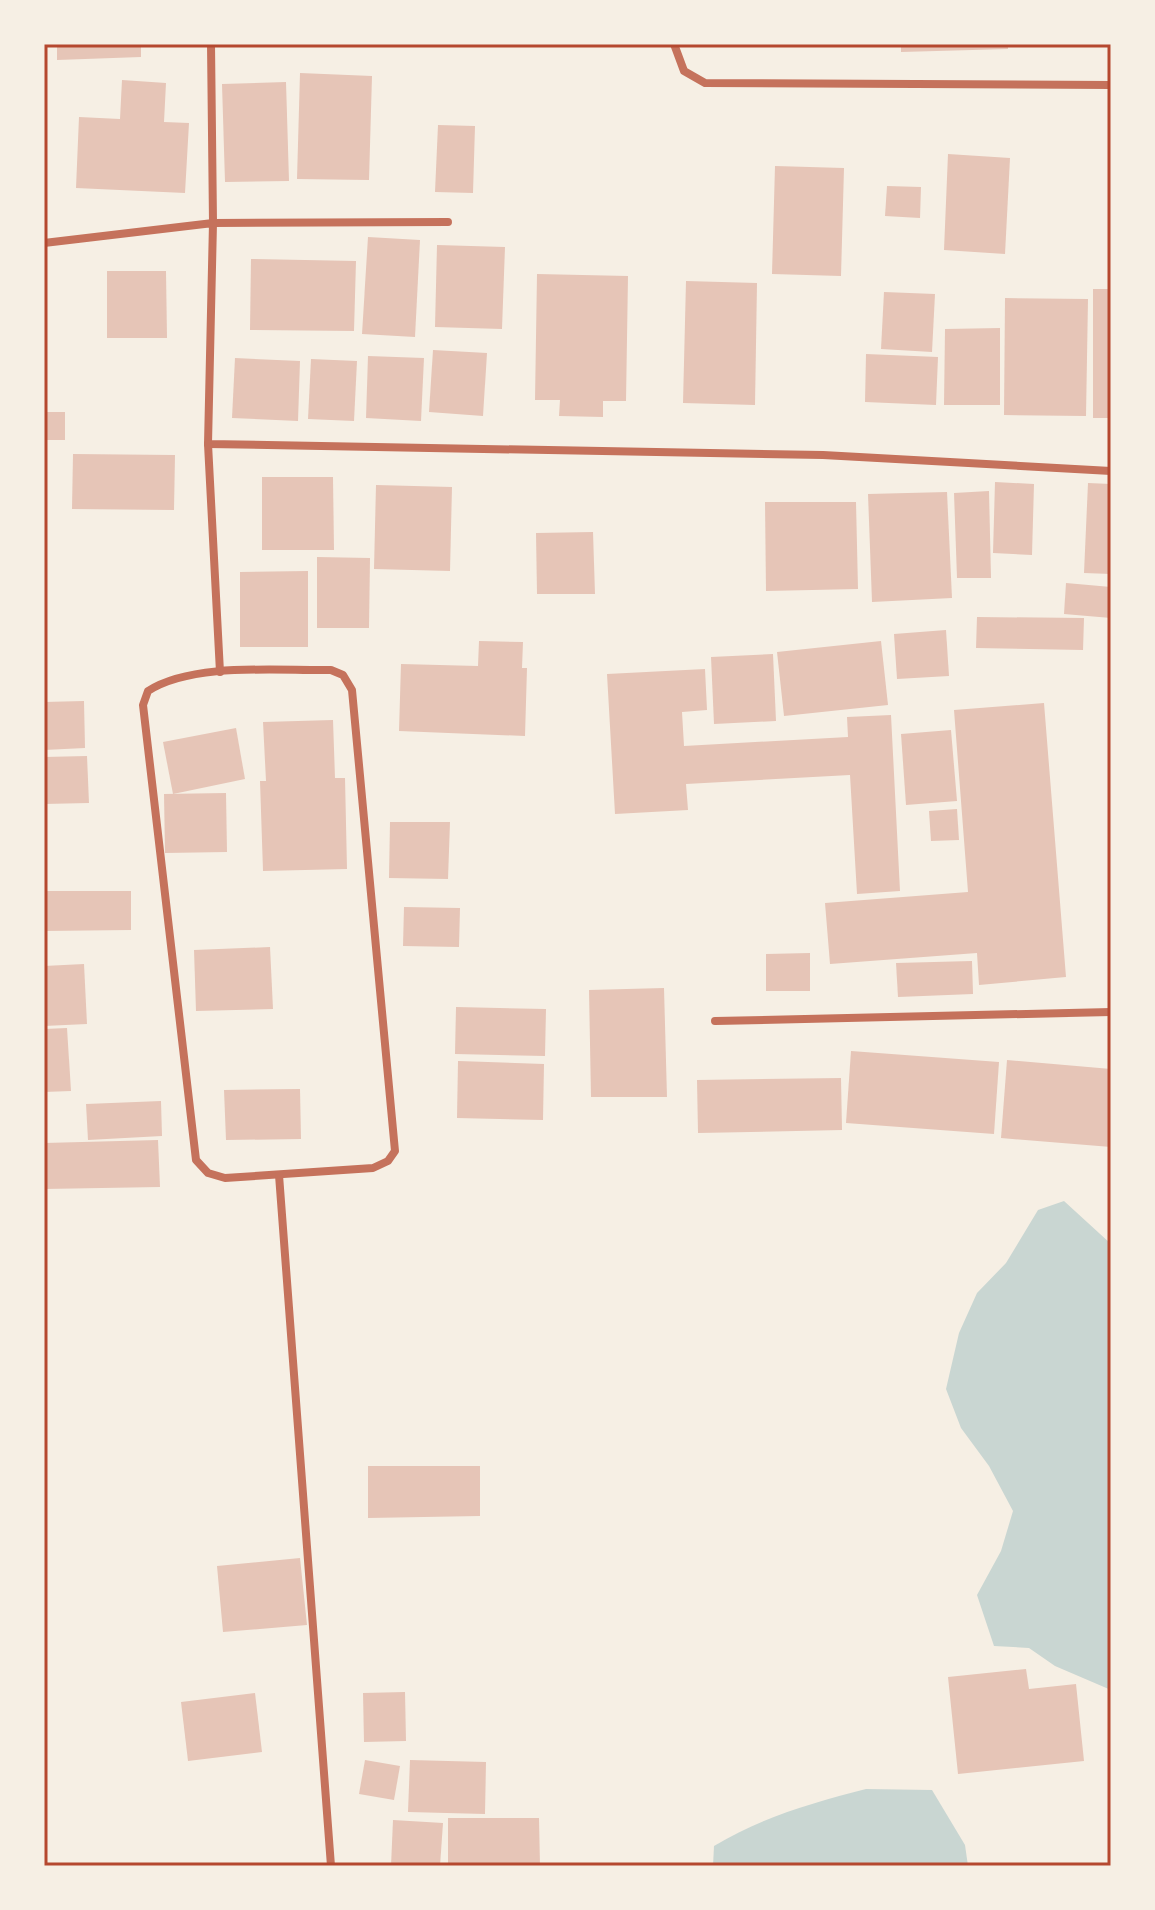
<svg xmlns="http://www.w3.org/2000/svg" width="1155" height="1910" viewBox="0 0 1155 1910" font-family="Figtree,sans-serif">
  <rect width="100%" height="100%" fill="#f6efe4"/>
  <!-- water -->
  <g fill="#c9d6d2">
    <polygon points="1064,1201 1111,1244 1111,1690 1055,1666 1029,1648 994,1646 977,1595 1001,1551 1013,1511 989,1466 961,1428 946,1389 959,1333 977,1293 1006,1263 1038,1210"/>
    <path d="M866 1789 932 1790 965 1845 968 1866H713L714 1846C762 1817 812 1803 866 1789Z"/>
  </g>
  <!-- building -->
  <g fill="#e6c5b7">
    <polygon points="57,44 141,44 141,57 57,60"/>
    <polygon points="901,44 1008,44 1008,49 901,52"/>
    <polygon points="300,73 372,76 369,180 297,179"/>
    <polygon points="122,80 166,83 164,122 189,123 185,193 76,188 79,117 120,119"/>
    <polygon points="286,82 289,181 225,182 222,84"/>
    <polygon points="438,125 475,126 473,193 435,192"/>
    <polygon points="948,154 1010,158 1005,254 944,250"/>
    <polygon points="775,166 844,168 841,276 772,274"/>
    <polygon points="887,186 921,187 920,218 885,216"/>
    <polygon points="368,237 420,240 415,337 362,334"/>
    <polygon points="437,245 505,247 502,329 435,327"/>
    <polygon points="251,259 356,261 354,331 250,330"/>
    <polygon points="107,271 166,271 167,338 107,338"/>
    <polygon points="537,274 628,276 626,401 603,401 603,417 559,416 560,400 535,400"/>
    <polygon points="686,281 757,283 755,405 683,403"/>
    <rect x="1093" y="289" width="18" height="129"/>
    <polygon points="884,292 935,294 932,352 881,349"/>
    <polygon points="1005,298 1088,299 1086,416 1004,415"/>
    <polygon points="1000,328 1000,405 944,405 945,329"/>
    <polygon points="433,350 487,353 483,416 429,412"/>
    <polygon points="866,354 938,357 936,405 865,402"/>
    <polygon points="368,356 424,358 421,421 366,418"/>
    <polygon points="235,358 300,361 298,421 232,418"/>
    <polygon points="311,359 357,361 354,421 308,419"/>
    <polygon points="44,412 65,412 65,440 47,440 44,444"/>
    <polygon points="73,454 175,455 174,510 72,509"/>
    <polygon points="262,477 333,477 334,550 262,550"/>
    <polygon points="995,482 1034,484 1032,555 993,553"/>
    <polygon points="1088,483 1111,484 1111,574 1084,573"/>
    <polygon points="376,485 452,487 450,571 374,569"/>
    <polygon points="989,491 991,578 957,578 954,493"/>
    <polygon points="947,492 952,598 872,602 868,494"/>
    <polygon points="765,502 856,502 858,589 766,591"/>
    <polygon points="593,532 595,594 537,594 536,533"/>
    <polygon points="317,557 370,558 369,628 317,628"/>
    <polygon points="308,571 308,647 240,647 240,572"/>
    <polygon points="1066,583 1111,587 1111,618 1064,614"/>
    <polygon points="977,617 1084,618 1083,650 976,648"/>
    <polygon points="946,630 949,676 897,679 894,634"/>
    <polygon points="479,641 523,642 522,668 527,668 525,736 399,731 401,664 478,666"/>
    <polygon points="881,641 888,705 784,716 777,652"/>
    <polygon points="773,654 776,721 714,724 711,657"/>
    <polygon points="705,669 707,710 682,712 684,746 848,737 847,717 891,715 900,891 857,894 850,775 686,784 688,810 615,814 607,674"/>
    <polygon points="84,701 85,748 44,750 44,702"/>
    <polygon points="1044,703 1066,977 979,985 977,953 830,964 825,903 968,892 954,710"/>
    <polygon points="333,720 335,778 345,778 347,869 263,871 260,781 266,781 263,722"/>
    <polygon points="236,728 245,779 173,794 163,742"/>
    <polygon points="951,730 957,801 906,805 901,734"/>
    <polygon points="87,756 89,803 44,804 44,757"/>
    <polygon points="226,793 227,852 165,853 164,794"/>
    <polygon points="957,809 959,840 931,841 929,811"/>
    <polygon points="390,822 450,822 448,879 389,878"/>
    <polygon points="44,891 131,891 131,930 44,931"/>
    <polygon points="404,907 460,908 459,947 403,946"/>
    <polygon points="270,947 273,1009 196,1011 194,950"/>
    <polygon points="810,953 810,991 766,991 766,954"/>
    <polygon points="972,961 973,994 898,997 896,963"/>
    <polygon points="84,964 87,1024 44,1026 44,966"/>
    <polygon points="664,988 667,1097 591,1097 589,990"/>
    <polygon points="456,1007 546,1009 545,1056 455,1054"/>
    <polygon points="67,1028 71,1091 44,1092 44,1029"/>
    <polygon points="851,1051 999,1062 994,1134 846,1123"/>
    <polygon points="1007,1060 1111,1069 1111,1147 1001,1138"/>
    <polygon points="458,1061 544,1064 543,1120 457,1118"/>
    <polygon points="841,1078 842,1130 698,1133 697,1080"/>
    <polygon points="300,1089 301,1139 226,1140 224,1090"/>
    <polygon points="161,1101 162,1136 88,1140 86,1104"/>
    <polygon points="158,1140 160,1187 44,1189 44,1143"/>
    <polygon points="368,1466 480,1466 480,1516 368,1518"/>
    <polygon points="300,1558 307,1625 223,1632 217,1566"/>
    <polygon points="1026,1669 1029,1689 1076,1684 1084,1761 958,1774 948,1677"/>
    <polygon points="405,1692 406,1741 364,1742 363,1693"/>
    <polygon points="255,1693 262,1752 188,1761 181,1702"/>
    <polygon points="365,1760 400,1766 394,1800 359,1794"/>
    <polygon points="410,1760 486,1762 485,1814 408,1812"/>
    <polygon points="448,1818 539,1818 540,1866 448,1866"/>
    <polygon points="393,1820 443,1823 440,1866 391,1866"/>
  </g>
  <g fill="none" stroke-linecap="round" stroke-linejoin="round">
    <!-- minor -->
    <g stroke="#c5725c" stroke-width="8">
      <polyline points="211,44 213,223 448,222"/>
      <polyline points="674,44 684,71 705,83 1111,85"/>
      <polyline points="44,243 213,223 208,444 823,455 1111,471"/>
      <polyline points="208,444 220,672"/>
      <path d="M331 670 343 675 352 690 395 1151 388 1161 373 1168 225 1178 208 1173 196 1160 143 705 148 691C193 662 278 671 331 670Z"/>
      <polyline points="715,1021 1111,1012"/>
      <polyline points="279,1175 331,1866"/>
    </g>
  </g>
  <!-- border -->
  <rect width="1155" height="1910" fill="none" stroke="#f6efe4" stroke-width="92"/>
  <rect x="46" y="46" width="1063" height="1818" fill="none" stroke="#b5482f" stroke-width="3"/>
</svg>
